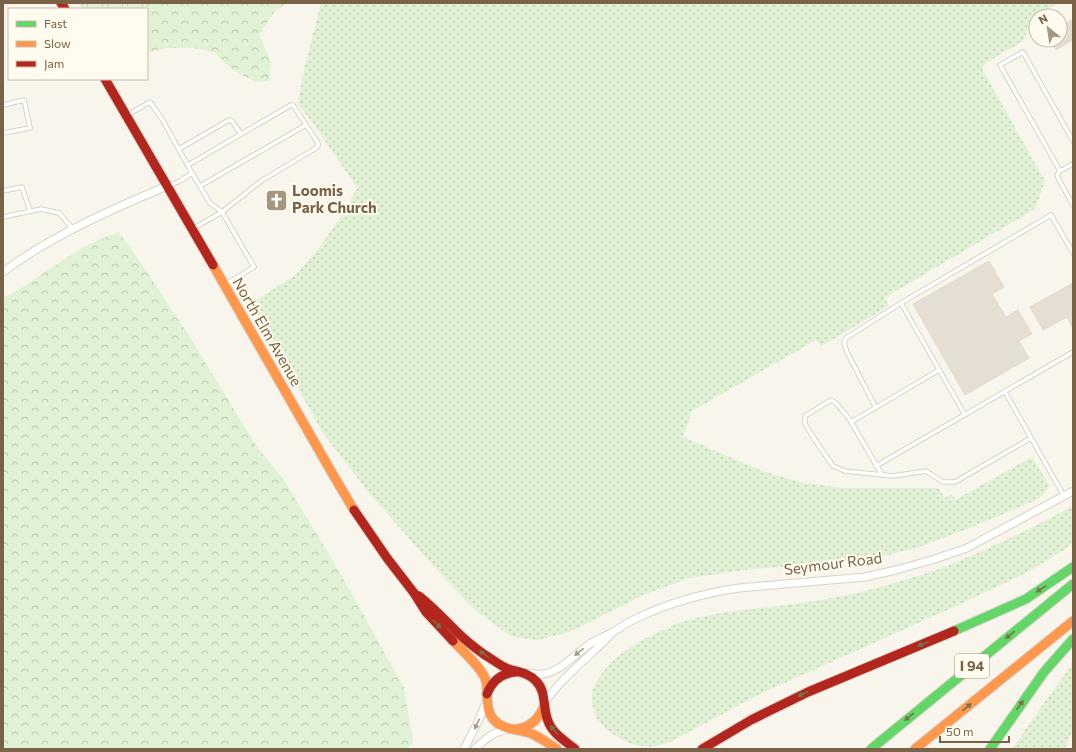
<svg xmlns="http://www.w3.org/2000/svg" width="1076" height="752" viewBox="0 0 1076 752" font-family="Commissioner,sans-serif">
  <defs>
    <pattern id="grass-dots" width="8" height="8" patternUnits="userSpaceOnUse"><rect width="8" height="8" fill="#e0f1d5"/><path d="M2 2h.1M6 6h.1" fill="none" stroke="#bbc7af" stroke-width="1.8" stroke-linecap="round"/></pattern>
    <pattern id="forest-crowns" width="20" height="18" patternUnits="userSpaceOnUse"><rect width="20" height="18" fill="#e0f1d5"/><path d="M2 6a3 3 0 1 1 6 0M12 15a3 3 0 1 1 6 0" fill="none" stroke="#bbc7af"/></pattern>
  </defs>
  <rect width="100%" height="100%" fill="#f8f6ec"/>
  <!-- grass -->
  <g fill="url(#grass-dots)">
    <polygon points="321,3 1058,3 1033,19 1023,41 986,63 982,69 1045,181 1035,209 884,298 889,306 830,341 821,346 816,340 692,411 683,437 762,471 799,482 842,488 938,488 945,498 952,494 955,500 1032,457 1049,485 1045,493 1036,500 977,525 916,548 871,559 745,570 689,578 643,595 569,632 538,640 512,637 476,611 444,578 371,495 322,432 252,303 295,275 317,251 348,206 357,188 313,123 298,104 304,70"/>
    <path d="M1073 506V544L1033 569 1013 579 954 607 762 693 670 742C650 749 636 748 618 737 610 732 603 727 598 720 589 706 590 689 600 676 613 658 630 646 650 636 658 632 667 628 676 624 713 611 754 610 793 604 825 600 856 594 887 585 913 578 939 570 963 559 1001 544 1037 525 1073 506Z"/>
    <polygon points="1073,664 1073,729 1065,749 1012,749 1056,686"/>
  </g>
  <!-- forest -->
  <g fill="url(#forest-crowns)">
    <polygon points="78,3 287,3 274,12 259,35 271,62 269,81 255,82 234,71 214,52 194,48 166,48 147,53 147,9 82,9"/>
    <polygon points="118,232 133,251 188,334 257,447 284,480 339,571 404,688 413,741 408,749 3,749 3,298 18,290 85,246"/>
  </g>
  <!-- building -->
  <g fill="#e5dfd3" stroke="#e2dacd">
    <polygon points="1073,19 1073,40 1056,50 1051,40 1060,40 1060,27"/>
    <polygon points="989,261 1004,287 992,294 1006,317 1018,310 1032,334 1019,341 1029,358 965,395 913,304"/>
    <polygon points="1073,283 1073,329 1067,317 1043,330 1030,307"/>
  </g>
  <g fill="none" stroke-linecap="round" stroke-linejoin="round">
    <defs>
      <g id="lane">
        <polyline points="3,105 24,100 30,128 3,133"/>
        <polyline points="127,115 150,102 162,119 192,173"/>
        <polyline points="179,149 229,120 232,121 241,134"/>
        <polyline points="1073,164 1060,171 1057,175 1058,178 1073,205"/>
        <polyline points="1060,171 1000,65 1023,52 1073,141"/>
        <polyline points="168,186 180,181 192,173 210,203 222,212 261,181 316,148 318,146 318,143 293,105 291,105 188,165"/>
        <polyline points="200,186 306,125"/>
        <polyline points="3,191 22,187 30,211"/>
        <polyline points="3,217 41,209 59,213 73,229"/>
        <polyline points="194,228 222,212 254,267 226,284"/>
        <polyline points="1005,392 1064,496"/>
        <polyline points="876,408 847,352 844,343 846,338 901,303"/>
        <polyline points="965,415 901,303 1051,215 1073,253"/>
        <polyline points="851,422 939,370"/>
        <polyline points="876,466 1073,352"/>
        <polyline points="882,475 850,420 837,404 831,400 805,416 805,424 819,446 833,466 845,471 893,476 926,471 943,482 955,482 1031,438"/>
      </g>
      <g id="street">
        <path d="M3 272C53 235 110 210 167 186"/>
        <path d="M527 673C532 673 537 675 542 674 560 673 577 652 591 643 598 639 605 636 613 632 621 627 628 622 637 618 669 603 704 593 739 588L865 577 896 570 935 559 967 548 1073 491"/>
        <path d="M544 704C562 676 589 658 611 634"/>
        <polyline points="464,749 479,720 486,702"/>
        <path d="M475 749C487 737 493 732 510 729"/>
      </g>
      <g id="fast">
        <polyline points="954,631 1026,599 1073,567"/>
        <polyline points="871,749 1073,584"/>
        <polyline points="990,749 1044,672 1073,639"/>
      </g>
      <g id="slow">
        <polyline points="213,265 332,473 354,510"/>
        <path d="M453 641C462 650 483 669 486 681 489 694 484 709 494 720 504 731 517 728 530 733 540 737 549 744 557 749"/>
        <path d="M517 729C531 727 539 719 544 706"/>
        <polyline points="915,749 1073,621"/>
      </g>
      <g id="jam">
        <polyline points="61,3 65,9"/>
        <polyline points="105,79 213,265"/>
        <polyline points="354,510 387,558 414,593 426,612 453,641"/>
        <path d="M419 596C433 607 444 619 457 632 465 640 475 648 485 655 492 659 498 664 506 668 516 672 528 672 536 681 546 691 543 706 547 718 551 733 564 740 575 749"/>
        <path d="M487 694C492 681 502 673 516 672"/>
        <polyline points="702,749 751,720 808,692 954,631"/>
      </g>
    </defs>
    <!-- lane casing -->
    <use href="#lane" stroke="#d7d3ca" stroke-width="5.5"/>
    <!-- street casing -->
    <use href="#street" stroke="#d7d3ca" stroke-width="9"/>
    <!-- fast casing -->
    <use href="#fast" stroke="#d8d3c9" stroke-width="11"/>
    <!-- slow casing -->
    <use href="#slow" stroke="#d8d3c9" stroke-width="11"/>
    <!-- jam casing -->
    <use href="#jam" stroke="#d8d3c9" stroke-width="11"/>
    <!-- lane -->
    <use href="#lane" stroke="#fefefc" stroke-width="3.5"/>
    <!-- street -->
    <use href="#street" stroke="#fefefc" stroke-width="7"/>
    <!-- fast -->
    <use href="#fast" stroke="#63d668" stroke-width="9"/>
    <!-- slow -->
    <use href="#slow" stroke="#ff974d" stroke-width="9"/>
    <!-- jam -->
    <use href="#jam" stroke="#b3261e" stroke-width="9"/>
  </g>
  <!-- one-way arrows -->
  <defs><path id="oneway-solid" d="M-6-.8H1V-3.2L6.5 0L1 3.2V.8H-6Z"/></defs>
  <g fill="#77734d">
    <use href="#oneway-solid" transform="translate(1041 589) rotate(148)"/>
    <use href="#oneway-solid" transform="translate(437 624) rotate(47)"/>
    <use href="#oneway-solid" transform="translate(1010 635) rotate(141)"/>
    <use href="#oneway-solid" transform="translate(923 644) rotate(157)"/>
    <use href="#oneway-solid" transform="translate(484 654) rotate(-144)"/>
    <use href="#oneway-solid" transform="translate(803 694) rotate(155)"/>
    <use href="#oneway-solid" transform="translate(1020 705) rotate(-54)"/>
    <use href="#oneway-solid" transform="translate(967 707) rotate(-39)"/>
    <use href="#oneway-solid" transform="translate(909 717) rotate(141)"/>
    <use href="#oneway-solid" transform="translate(554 730) rotate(-130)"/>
  </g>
  <g fill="#a89987">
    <use href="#oneway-solid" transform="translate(579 652) rotate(142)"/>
    <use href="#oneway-solid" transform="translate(477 724) rotate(115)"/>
  </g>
  <!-- icons -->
  <defs>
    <symbol id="church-square" viewBox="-11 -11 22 22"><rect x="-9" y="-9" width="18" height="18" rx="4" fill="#a69681" stroke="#fffbee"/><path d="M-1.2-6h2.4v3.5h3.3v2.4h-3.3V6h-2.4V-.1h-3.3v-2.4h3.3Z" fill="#fff"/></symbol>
  </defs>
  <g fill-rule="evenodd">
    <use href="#church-square" x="264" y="188" width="25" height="25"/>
  </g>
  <g text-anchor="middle" stroke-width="4" stroke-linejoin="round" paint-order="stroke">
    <!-- shield labels -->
    <rect fill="#fffbee" stroke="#a2907a" stroke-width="1" x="955" y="654" width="34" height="24" rx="3"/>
    <g font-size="14" font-weight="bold" fill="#7a6248">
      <text x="972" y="671">I 94</text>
    </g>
    <!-- poi labels -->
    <g font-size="15" font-weight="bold" fill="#7a6248" stroke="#fffbee" text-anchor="start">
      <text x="292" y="196">Loomis<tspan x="292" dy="17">Park Church</tspan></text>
    </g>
    <!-- street labels -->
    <g font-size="15" fill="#7a6248" stroke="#fffbee">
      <text transform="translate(267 332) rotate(60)" y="5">North Elm Avenue</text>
      <text transform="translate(833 564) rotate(-7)" y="5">Seymour Road</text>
    </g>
  </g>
  <!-- border -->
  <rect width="1076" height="752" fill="none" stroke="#7a6248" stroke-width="8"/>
  <!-- legend -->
  <rect x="8" y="8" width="140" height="72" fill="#fffbee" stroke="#cabeac"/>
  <rect x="16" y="21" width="20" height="6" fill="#63d668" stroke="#cabeac"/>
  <text x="44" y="28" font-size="12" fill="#7a6248">Fast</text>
  <rect x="16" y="41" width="20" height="6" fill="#ff974d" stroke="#cabeac"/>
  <text x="44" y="48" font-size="12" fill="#7a6248">Slow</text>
  <rect x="16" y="61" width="20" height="6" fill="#b3261e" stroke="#cabeac"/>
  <text x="44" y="68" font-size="12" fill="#7a6248">Jam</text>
  <!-- north arrow -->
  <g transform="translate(1048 28) rotate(330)"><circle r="19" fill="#fffbee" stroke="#cabeac"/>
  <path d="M0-3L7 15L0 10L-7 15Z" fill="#a69681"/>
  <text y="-6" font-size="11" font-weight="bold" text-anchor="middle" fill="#7a6248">N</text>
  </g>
  <!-- scale -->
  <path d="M940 736v6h69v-6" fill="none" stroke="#7a6248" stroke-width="2"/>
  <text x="946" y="736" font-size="12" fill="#7a6248" stroke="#fffbee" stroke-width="3" paint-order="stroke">50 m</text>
</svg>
